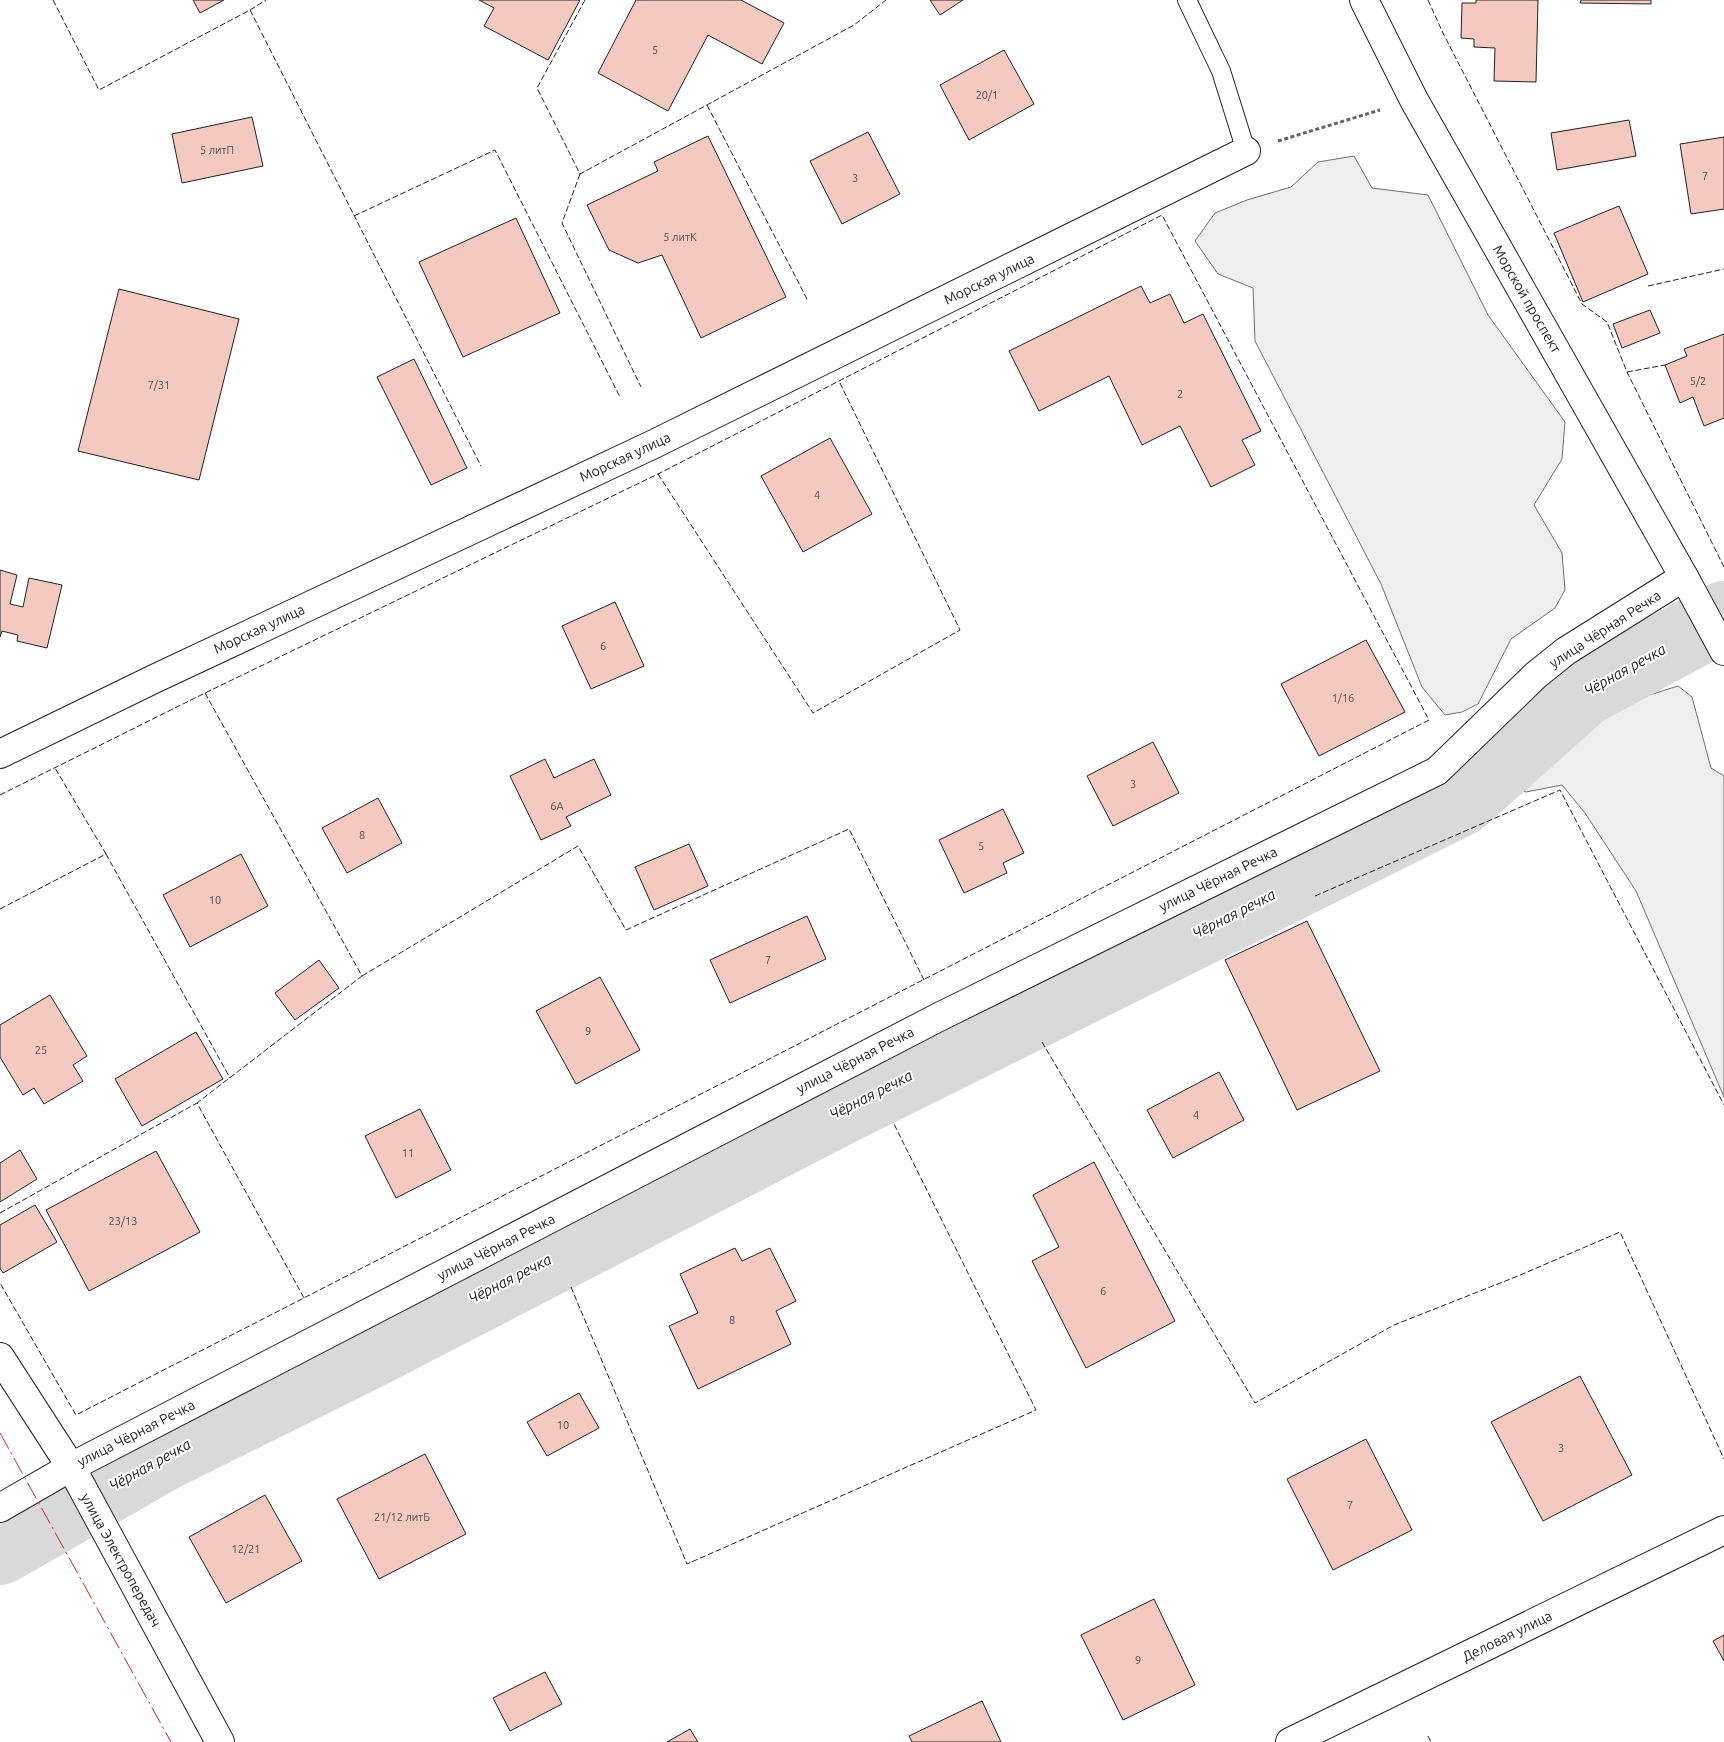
<svg xmlns="http://www.w3.org/2000/svg" width="1724" height="1742" viewBox="0 0 1724 1742" font-family="Ubuntu,sans-serif">
  <rect width="100%" height="100%" fill="#fff"/>
  <!-- green -->
  <g fill="#eee" stroke="#6f6f6f">
    <polygon points="1354,156 1372,188 1428,195 1488,315 1565,422 1562,459 1534,505 1562,553 1565,590 1555,608 1511,639 1478,704 1462,712 1445,715 1422,687 1381,584 1255,341 1253,288 1218,274 1195,241 1215,213 1247,200 1291,187 1318,162"/>
    <polygon points="1678,686 1692,697 1711,768 1724,776 1724,1097 1636,891 1585,813 1562,785 1526,792 1504,784 1627,702"/>
  </g>
  <g fill="none" stroke-linecap="round" stroke-linejoin="round">
    <!-- river -->
    <polyline stroke="#d9d9d9" stroke-width="70" points="0,1550 162,1457 371,1353 839,1111 1461,801 1583,692 1724,616"/>
  </g>
  <!-- building -->
  <g fill="#f3c9c0" stroke="#222">
    <polygon points="193,0 224,0 200,13"/>
    <polygon points="479,0 580,0 548,60 484,26 494,8"/>
    <polygon points="636,0 741,0 784,23 762,64 708,35 668,111 598,73"/>
    <polygon points="930,0 963,0 940,15"/>
    <polygon points="1476,0 1538,0 1536,82 1494,81 1495,48 1474,47 1474,39 1461,38 1462,3 1476,3"/>
    <polygon points="1581,0 1651,0 1651,4 1580,3"/>
    <polygon points="1004,50 1034,104 969,140 940,85"/>
    <polygon points="252,117 263,166 182,183 172,134"/>
    <polygon points="1629,120 1636,156 1557,170 1551,133"/>
    <polygon points="868,132 900,194 842,224 810,161"/>
    <polygon points="708,136 786,297 701,338 662,255 638,263 609,250 587,205 658,171 654,162"/>
    <polygon points="1724,137 1724,209 1691,214 1680,144"/>
    <polygon points="1619,206 1648,274 1583,302 1554,233"/>
    <polygon points="516,218 560,313 463,357 419,262"/>
    <polygon points="1141,286 1150,303 1170,294 1184,323 1203,314 1261,431 1242,440 1255,465 1211,487 1180,426 1142,445 1109,376 1039,411 1009,351"/>
    <polygon points="119,289 239,319 199,480 78,451"/>
    <polygon points="1650,310 1660,333 1622,348 1613,324"/>
    <polygon points="1724,334 1724,418 1704,426 1693,397 1680,403 1665,365 1687,356 1684,349"/>
    <polygon points="414,359 467,468 431,485 377,377"/>
    <polygon points="830,438 872,514 803,552 761,476"/>
    <polygon points="0,570 17,575 10,604 23,607 29,578 62,585 47,648 17,641 18,635 2,631 0,637"/>
    <polygon points="615,602 644,666 591,689 562,626"/>
    <polygon points="1366,640 1405,712 1319,756 1281,684"/>
    <polygon points="1153,742 1179,793 1113,826 1087,776"/>
    <polygon points="545,759 554,778 594,759 611,795 566,817 571,826 541,840 510,776"/>
    <polygon points="378,798 402,843 347,873 322,828"/>
    <polygon points="1003,809 1024,853 1003,863 1007,873 964,893 939,840"/>
    <polygon points="689,844 708,886 654,910 635,867"/>
    <polygon points="241,854 268,906 190,947 163,895"/>
    <polygon points="807,916 826,959 730,1003 710,960"/>
    <polygon points="1307,921 1380,1071 1297,1110 1225,960"/>
    <polygon points="319,960 339,988 295,1020 275,993"/>
    <polygon points="600,977 640,1050 576,1084 536,1011"/>
    <polygon points="50,995 87,1056 73,1065 83,1081 44,1104 34,1088 23,1095 0,1057 0,1025"/>
    <polygon points="196,1032 223,1079 142,1126 115,1079"/>
    <polygon points="1219,1072 1244,1120 1173,1158 1147,1110"/>
    <polygon points="420,1109 451,1170 396,1198 365,1136"/>
    <polygon points="20,1150 37,1179 0,1202 0,1163"/>
    <polygon points="156,1151 200,1232 89,1291 46,1210"/>
    <polygon points="1094,1162 1175,1321 1086,1368 1032,1261 1059,1247 1033,1195"/>
    <polygon points="35,1205 57,1242 3,1273 0,1268 0,1225"/>
    <polygon points="735,1248 742,1261 770,1248 796,1301 776,1311 791,1344 698,1389 669,1326 698,1313 680,1274"/>
    <polygon points="1580,1376 1632,1475 1543,1521 1491,1422"/>
    <polygon points="579,1393 599,1428 547,1456 527,1422"/>
    <polygon points="1366,1439 1412,1530 1333,1570 1287,1479"/>
    <polygon points="425,1454 466,1534 379,1579 337,1499"/>
    <polygon points="265,1495 302,1561 226,1603 189,1537"/>
    <polygon points="1154,1599 1195,1685 1123,1720 1081,1635"/>
    <polygon points="1724,1635 1724,1661 1713,1641"/>
    <polygon points="545,1672 562,1704 510,1731 493,1698"/>
    <polygon points="982,1701 1001,1742 912,1742 909,1736"/>
    <polygon points="690,1729 698,1742 667,1742"/>
  </g>
  <g fill="none" stroke-linecap="round" stroke-linejoin="round">
    <defs>
      <polyline id="service" points="1187,0 1221,71 1246,151"/>
      <g id="minor">
        <polyline points="1364,0 1414,100 1684,577 1724,651"/>
        <polyline points="0,754 154,679 654,444 1246,151"/>
        <polyline points="0,1357 71,1467 220,1742"/>
        <polyline points="0,1508 71,1467 939,1017 1437,771 1536,675 1566,651 1684,577"/>
        <polyline points="1290,1742 1724,1530"/>
      </g>
    </defs>
    <!-- service casing -->
    <use href="#service" stroke="#222" stroke-width="20"/>
    <!-- minor casing -->
    <use href="#minor" stroke="#222" stroke-width="30"/>
    <!-- path -->
    <polyline stroke="#646464" stroke-width="3" stroke-dasharray="4 2.5" stroke-linecap="butt" points="1278,141 1380,110"/>
    <!-- service -->
    <use href="#service" stroke="#fff" stroke-width="18"/>
    <!-- minor -->
    <use href="#minor" stroke="#fff" stroke-width="28"/>
    <!-- fence -->
    <g stroke="#222" stroke-width="1" stroke-dasharray="6 2.5" stroke-linecap="butt">
      <polyline points="53,0 99,90 250,10 266,0"/>
      <polyline points="585,0 537,88 580,174 854,25 886,0"/>
      <polyline points="1428,0 1443,33 1582,304 1607,322 1627,372 1724,567"/>
      <polyline points="250,10 481,466"/>
      <polyline points="707,105 808,301"/>
      <polyline points="580,174 562,223 641,387"/>
      <polyline points="354,216 495,150 620,397"/>
      <polyline points="1648,286 1724,269"/>
      <polyline points="1627,372 1665,365"/>
      <polyline points="658,474 813,713 960,630 839,381"/>
      <polyline points="205,693 362,976 197,1103 304,1298"/>
      <polyline points="0,795 205,693 658,474 1162,215 1429,720 76,1415 0,1283"/>
      <polyline points="106,854 230,1078"/>
      <polyline points="1315,896 1560,790 1724,1105"/>
      <polyline points="0,909 106,854 55,768"/>
      <polyline points="362,976 578,846 626,930 849,829 924,980"/>
      <polyline points="1042,1042 1255,1403 1394,1325 1518,1276 1620,1232 1724,1459"/>
      <polyline points="0,1213 197,1103"/>
      <polyline points="571,1287 687,1564 1036,1410 893,1122"/>
      <polyline points="1428,1736 1431,1742"/>
    </g>
    <!-- power -->
    <polyline stroke="#c62828" stroke-width="1" stroke-dasharray="18 4 2.5 4" stroke-linecap="butt" points="0,1433 171,1742"/>
  </g>
  <g text-anchor="middle" stroke-width="4" stroke-linejoin="round" paint-order="stroke">
    <!-- number labels -->
    <g font-size="11" fill="#564c4a">
      <text x="655" y="54">5</text>
      <text x="987" y="99">20/1</text>
      <text x="217" y="154">5 литП</text>
      <text x="1705" y="180">7</text>
      <text x="855" y="182">3</text>
      <text x="680" y="241">5 литК</text>
      <text x="1698" y="385">5/2</text>
      <text x="159" y="389">7/31</text>
      <text x="1180" y="398">2</text>
      <text x="817" y="499">4</text>
      <text x="603" y="650">6</text>
      <text x="1343" y="702">1/16</text>
      <text x="1133" y="788">3</text>
      <text x="557" y="810">6А</text>
      <text x="362" y="839">8</text>
      <text x="981" y="850">5</text>
      <text x="215" y="904">10</text>
      <text x="768" y="964">7</text>
      <text x="588" y="1035">9</text>
      <text x="41" y="1054">25</text>
      <text x="1196" y="1119">4</text>
      <text x="408" y="1157">11</text>
      <text x="123" y="1225">23/13</text>
      <text x="1103" y="1295">6</text>
      <text x="732" y="1324">8</text>
      <text x="563" y="1429">10</text>
      <text x="1561" y="1452">3</text>
      <text x="1350" y="1509">7</text>
      <text x="402" y="1521">21/12 литБ</text>
      <text x="246" y="1553">12/21</text>
      <text x="1138" y="1664">9</text>
    </g>
    <!-- street labels -->
    <g font-size="14" fill="#222" stroke="#fff">
      <text transform="translate(989 279) rotate(-26)" y="5">Морская улица</text>
      <text transform="translate(1527 299) rotate(60)" y="5">Морской проспект</text>
      <text transform="translate(625 457) rotate(-25)" y="5">Морская улица</text>
      <text transform="translate(259 629) rotate(-25)" y="5">Морская улица</text>
      <text transform="translate(1605 629) rotate(-33)" y="5">улица Чёрная Речка</text>
      <text transform="translate(1218 879) rotate(-26)" y="5">улица Чёрная Речка</text>
      <text transform="translate(855 1060) rotate(-27)" y="5">улица Чёрная Речка</text>
      <text transform="translate(496 1247) rotate(-27)" y="5">улица Чёрная Речка</text>
      <text transform="translate(136 1433) rotate(-27)" y="5">улица Чёрная Речка</text>
      <text transform="translate(121 1560) rotate(61)" y="5">улица Электропередач</text>
      <text transform="translate(1507 1636) rotate(-26)" y="5">Деловая улица</text>
    </g>
    <!-- water labels -->
    <g font-size="15" font-style="italic" fill="#222" stroke="#fff">
      <text transform="translate(1625 670) rotate(-29)" y="5">Чёрная речка</text>
      <text transform="translate(1234 914) rotate(-27)" y="5">Чёрная речка</text>
      <text transform="translate(871 1095) rotate(-27)" y="5">Чёрная речка</text>
      <text transform="translate(510 1279) rotate(-27)" y="5">Чёрная речка</text>
      <text transform="translate(150 1465) rotate(-29)" y="5">Чёрная речка</text>
    </g>
  </g>
</svg>
